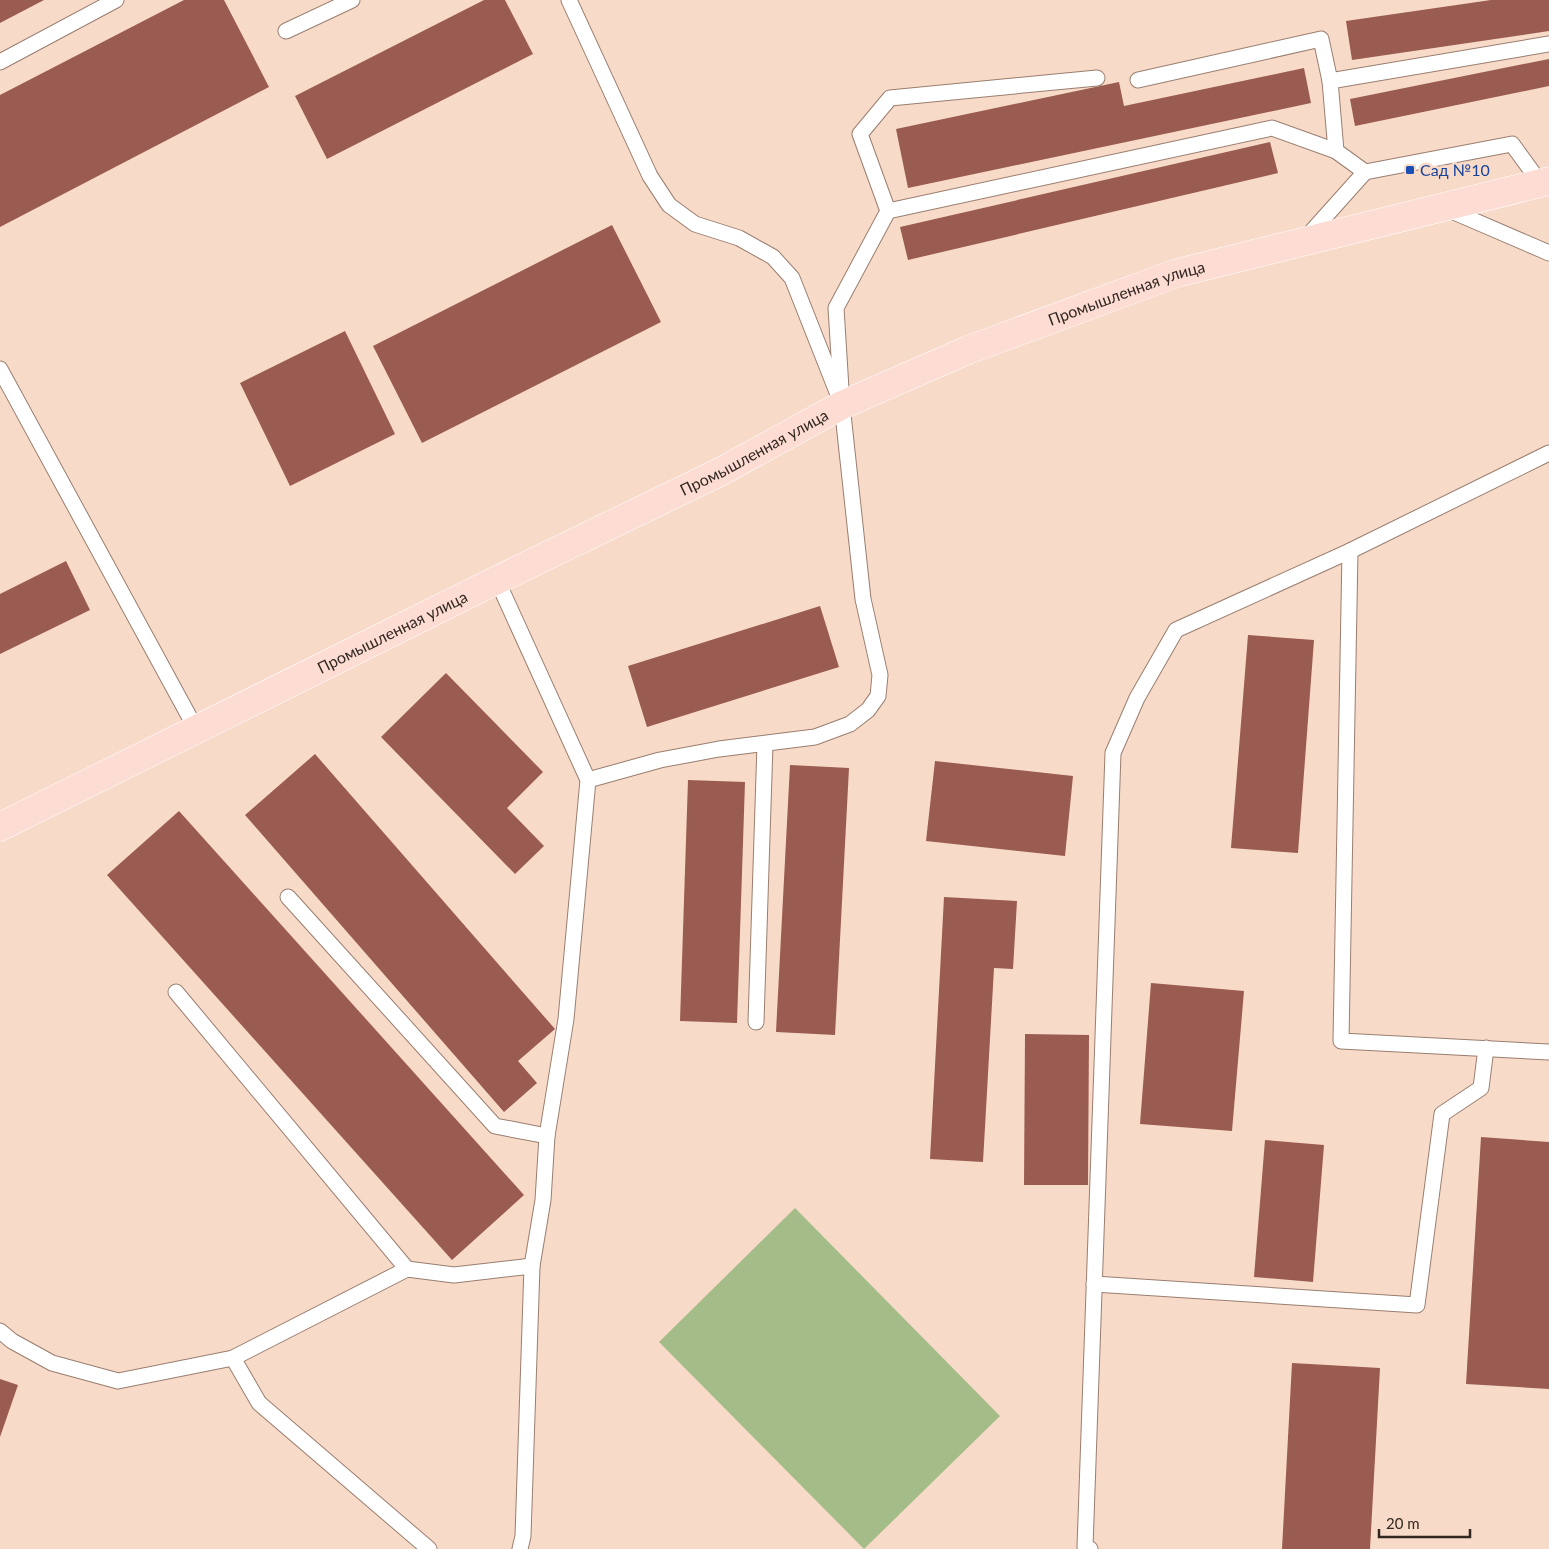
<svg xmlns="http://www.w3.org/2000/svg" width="1549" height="1549" viewBox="0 0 1549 1549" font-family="Lato,sans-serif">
  <rect width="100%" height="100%" fill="#f8dac9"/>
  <!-- pitch -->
  <polygon fill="#a4bd88" points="795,1208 1000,1416 864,1549 659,1342"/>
  <!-- building -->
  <g fill="#9a5b50">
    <polygon points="0,0 44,0 0,23"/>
    <polygon points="184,0 224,0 269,87 0,227 0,95"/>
    <polygon points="484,0 505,0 533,54 327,159 295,96"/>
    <polygon points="1491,0 1549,0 1549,31 1352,60 1346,21"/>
    <polygon points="1549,59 1549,86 1355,126 1350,99"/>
    <polygon points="1304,68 1311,103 908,188 896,129 1119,82 1124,106"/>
    <polygon points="1270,142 1278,173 908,260 900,227"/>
    <polygon points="612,225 661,322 422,443 373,346"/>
    <polygon points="345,331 395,434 290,486 240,383"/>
    <polygon points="66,561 90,610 0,654 0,594"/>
    <polygon points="820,606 839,667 647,727 628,666"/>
    <polygon points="1248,635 1314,640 1298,853 1231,848"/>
    <polygon points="446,673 543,772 507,808 544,846 515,874 381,737"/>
    <polygon points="315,754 555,1029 518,1061 537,1083 504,1112 245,815"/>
    <polygon points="935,761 1073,776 1065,856 926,841"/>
    <polygon points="790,765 849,768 835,1035 776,1032"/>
    <polygon points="688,780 745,782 737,1023 680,1021"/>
    <polygon points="179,811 524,1195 452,1260 107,875"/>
    <polygon points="944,897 1017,901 1013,969 994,968 983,1162 930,1159"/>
    <polygon points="1151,983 1244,991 1232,1131 1140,1124"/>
    <polygon points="1025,1034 1089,1035 1088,1185 1024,1185"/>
    <polygon points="1481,1137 1549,1142 1549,1389 1466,1384"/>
    <polygon points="1265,1140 1324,1145 1313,1282 1254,1277"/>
    <polygon points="1292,1363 1380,1368 1370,1549 1282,1549"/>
    <polygon points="0,1379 18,1385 0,1437"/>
  </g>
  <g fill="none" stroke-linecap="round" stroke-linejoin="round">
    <defs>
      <g id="service">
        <polyline points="569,0 650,176 669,205 695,224 739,238 773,257 792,278 837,392"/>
        <polyline points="286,31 352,0"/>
        <polyline points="0,62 116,0"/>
        <polyline points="1138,80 1321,39 1330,81 1549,44"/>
        <polyline points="1330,81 1336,151 1365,172"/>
        <polyline points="1447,209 1549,253"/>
        <polyline points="888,211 860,134 890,98 1097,78"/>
        <polyline points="1305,239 1365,172 1512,144 1541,184"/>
        <polyline points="0,369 196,729"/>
        <polyline points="1350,551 1341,1041 1549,1052"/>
        <polyline points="497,580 588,780 566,1019 547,1136 543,1200 532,1266 523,1536 520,1549"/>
        <polyline points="588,780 660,760 719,749 815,737 850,724 868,710 878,696 880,675 863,599 842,405 836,308 888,211 1272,128 1336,151"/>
        <polyline points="288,897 495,1126 547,1136"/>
        <polyline points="176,992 407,1269"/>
        <polyline points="756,1022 765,744"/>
        <polyline points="1094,1284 1417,1305 1442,1114 1481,1088 1486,1048"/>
        <polyline points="0,1331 12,1341 52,1363 118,1381 233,1358 407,1269 454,1275 532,1266"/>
        <polyline points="233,1358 259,1403 429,1549"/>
        <polyline points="1090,1549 1085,1547 1113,753 1137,698 1176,630 1350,551 1549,453"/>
      </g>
      <g id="primary">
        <path id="s1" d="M0 827 497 580 720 472 842 405 968 350 1177 273 1549 181"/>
      </g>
    </defs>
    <!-- service casing -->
    <use href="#service" stroke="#997e6f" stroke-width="17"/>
    <!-- primary casing -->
    <use href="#primary" stroke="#fff" stroke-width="29"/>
    <!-- service -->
    <use href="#service" stroke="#fff" stroke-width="15"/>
    <!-- primary -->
    <use href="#primary" stroke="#fddcd4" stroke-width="28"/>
  </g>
  <!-- markers -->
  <rect fill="#1a4fb4" stroke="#f8dac9" stroke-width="2" x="1405" y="165" width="10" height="10" rx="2.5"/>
  <g text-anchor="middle" stroke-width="5" stroke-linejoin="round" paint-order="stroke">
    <!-- transit labels -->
    <g font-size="16" fill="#164399" stroke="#f8dac9" text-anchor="start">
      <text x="1420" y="176">Сад №10</text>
    </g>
    <!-- street labels -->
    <g font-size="16" fill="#322721" stroke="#f8dac9">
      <text dy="6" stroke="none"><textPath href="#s1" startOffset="1248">Промышленная улица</textPath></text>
      <text dy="6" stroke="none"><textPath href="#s1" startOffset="842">Промышленная улица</textPath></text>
      <text dy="6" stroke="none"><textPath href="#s1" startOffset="438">Промышленная улица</textPath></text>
    </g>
  </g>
  <!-- scale -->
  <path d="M1379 1529v8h91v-8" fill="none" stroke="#322721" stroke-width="2.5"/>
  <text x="1386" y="1529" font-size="15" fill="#322721" stroke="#f8dac9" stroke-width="4" paint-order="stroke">20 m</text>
</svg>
